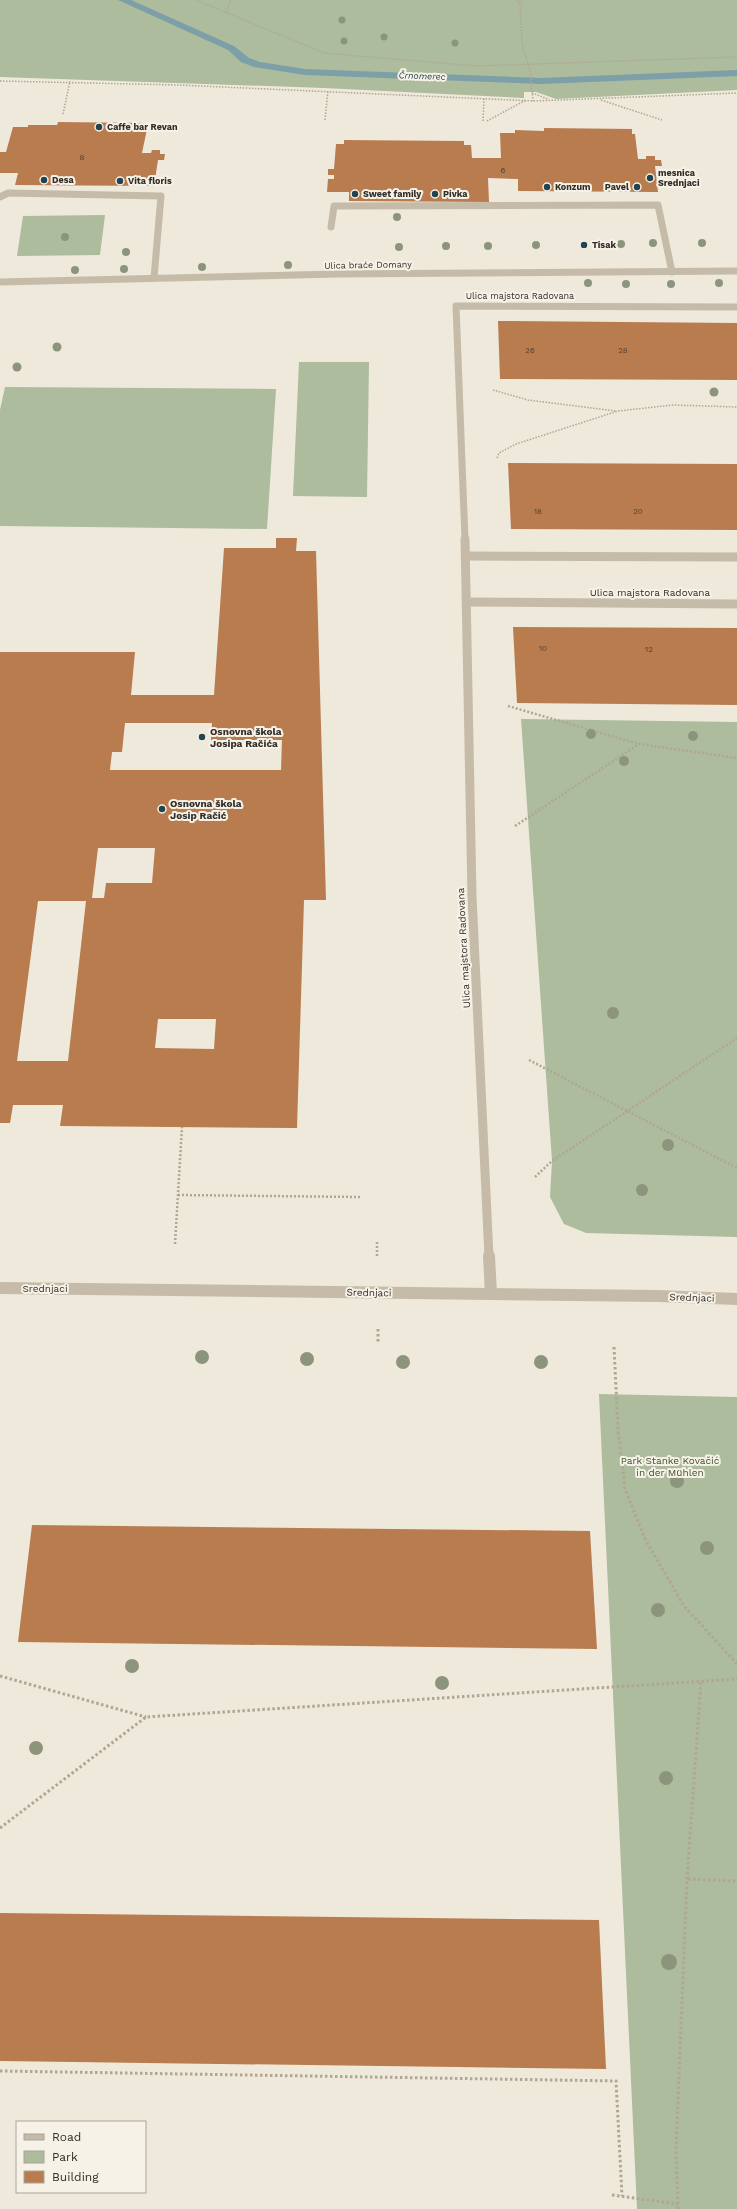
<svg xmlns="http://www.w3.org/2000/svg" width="737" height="2209" viewBox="0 0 737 2209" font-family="'Work Sans',sans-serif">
  <rect width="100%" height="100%" fill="#efe9db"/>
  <!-- green -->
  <g fill="#acbc9d">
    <polygon points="0,0 737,0 737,90 556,99 536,92 524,92 524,98 324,88 0,77"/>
    <polygon points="105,215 100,255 17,256 23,216"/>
    <polygon points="299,362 369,362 367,497 293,496"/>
    <polygon points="5,387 276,389 267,529 0,526 0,410"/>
    <polygon points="521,719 737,722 737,1237 586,1233 564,1224 550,1197 552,1161"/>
    <polygon points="599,1394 737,1397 737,2209 637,2209"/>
  </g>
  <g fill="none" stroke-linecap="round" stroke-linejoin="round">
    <!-- stream -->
    <polygon fill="#7d9fa8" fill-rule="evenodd" points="118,0 131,0 234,46 249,58 260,62 305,69 541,78 737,70 737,76 541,84 305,75 254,67 241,62 228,50"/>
  </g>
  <!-- building -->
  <g fill="#b87c4f" fill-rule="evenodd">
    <polygon points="58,122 145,123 144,128 147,129 142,153 151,153 152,150 160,150 160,154 165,154 164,160 158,160 154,186 15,185 18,173 0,173 0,152 6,152 13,127 28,127 28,125 57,125"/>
    <polygon points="544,128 632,129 632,134 635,134 638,159 646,159 646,156 655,156 655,160 661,160 662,166 655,166 658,192 518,191 518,179 488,178 489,202 349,201 349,192 327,192 328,179 334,179 334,175 328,175 328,169 334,169 336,144 344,144 344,140 464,141 464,145 471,145 472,158 501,158 500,133 515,133 515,130 544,131"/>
    <polygon points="498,321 737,323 737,380 500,379"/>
    <polygon points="508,463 737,464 737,530 511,529"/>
    <path d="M276 538H297L296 551H316L326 900H304L297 1128 60 1126 63 1105H13L10 1123H0V652H135L131 695H214L224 548H276ZM125 723H212L211 740H282L281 770H110L112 752H122ZM98 848H155L152 883H106L104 898H92ZM38 901H86L68 1061H17ZM158 1019H216L214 1049 155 1048Z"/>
    <polygon points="513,627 737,628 737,705 517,703"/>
    <polygon points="32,1525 590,1531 597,1649 18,1642"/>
    <polygon points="0,1913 599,1920 606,2069 0,2061"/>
  </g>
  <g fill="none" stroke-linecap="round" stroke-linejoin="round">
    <!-- path-far2 -->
    <g stroke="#b1a593" stroke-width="1.5" stroke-dasharray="1.5 1.5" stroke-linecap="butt">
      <polyline points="196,0 324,53 476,66 737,57"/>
      <polyline points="517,0 520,3"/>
      <polyline points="522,0 520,3 522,44 530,70 533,101"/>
      <polyline points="226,13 231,0"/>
      <polyline points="0,81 178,85 534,101 737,93"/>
      <polyline points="532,93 548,99"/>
      <polyline points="601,100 662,120"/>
      <polyline points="63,114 70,81"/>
      <polyline points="325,120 328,90"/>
      <polyline points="483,121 484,99"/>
      <polyline points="487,121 526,100"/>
      <polyline points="493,390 528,400 616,411"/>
      <polyline points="497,458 499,453 516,444 618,411 673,405 737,407"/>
    </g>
    <!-- path-far1 -->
    <g stroke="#b1a593" stroke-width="2.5" stroke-dasharray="2 2" stroke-linecap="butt">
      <polyline points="508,706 639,744 737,758"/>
      <polyline points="515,826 639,744"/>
      <polyline points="529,1060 737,1168"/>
      <polyline points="535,1177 552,1161 737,1038"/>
      <polyline points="178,1195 360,1197"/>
      <polyline points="377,1242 377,1256"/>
      <polyline points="175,1244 182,1127"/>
    </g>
    <!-- path -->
    <g stroke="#b1a593" stroke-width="3" stroke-dasharray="2.5 2.5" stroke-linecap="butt">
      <polyline points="378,1329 378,1342"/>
      <polyline points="614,1347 618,1429 625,1489 646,1541 684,1606 737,1664"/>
      <polyline points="0,1676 146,1717"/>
      <polyline points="0,1828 146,1717 737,1679"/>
      <polyline points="688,1879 737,1881"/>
      <polyline points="0,2071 616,2081 622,2196"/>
      <polyline points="612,2195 678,2204"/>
      <polyline points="678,2209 676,2149 687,1879 701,1681"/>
    </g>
    <!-- minor-far2 -->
    <g stroke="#c5bba8" stroke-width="7">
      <polyline points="0,197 8,193 161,196 154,278"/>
      <polyline points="331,227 334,206 658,205 672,272"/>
      <polyline points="0,282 337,274 737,271"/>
      <polyline points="465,540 456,306 737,307"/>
    </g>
    <!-- minor-far1 -->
    <g stroke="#c5bba8" stroke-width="9">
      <polyline points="465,539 472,896 489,1257"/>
      <polyline points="466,556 737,557"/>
      <polyline points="467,602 737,604"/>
    </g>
    <!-- minor -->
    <g stroke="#c5bba8" stroke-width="12">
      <polyline points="489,1256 491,1294"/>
      <polyline points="0,1288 658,1296 737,1299"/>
    </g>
  </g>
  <!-- trees -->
  <g fill="#8d947c">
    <circle cx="342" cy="20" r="3.5"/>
    <circle cx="384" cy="37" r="3.5"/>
    <circle cx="344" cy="41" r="3.5"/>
    <circle cx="455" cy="43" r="3.5"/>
    <circle cx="397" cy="217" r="4"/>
    <circle cx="65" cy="237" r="4"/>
    <circle cx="653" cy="243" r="4"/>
    <circle cx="702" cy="243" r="4"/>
    <circle cx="621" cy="244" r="4"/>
    <circle cx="536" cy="245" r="4"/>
    <circle cx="446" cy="246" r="4"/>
    <circle cx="488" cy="246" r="4"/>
    <circle cx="399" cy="247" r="4"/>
    <circle cx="126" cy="252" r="4"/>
    <circle cx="288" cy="265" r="4"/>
    <circle cx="202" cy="267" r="4"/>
    <circle cx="124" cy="269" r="4"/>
    <circle cx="75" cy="270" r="4"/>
    <circle cx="588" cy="283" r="4"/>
    <circle cx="719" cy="283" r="4"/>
    <circle cx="626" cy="284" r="4"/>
    <circle cx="671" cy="284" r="4"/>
    <circle cx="57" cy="347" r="4.5"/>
    <circle cx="17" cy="367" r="4.5"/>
    <circle cx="714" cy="392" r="4.5"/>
    <circle cx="591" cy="734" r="5"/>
    <circle cx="693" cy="736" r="5"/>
    <circle cx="624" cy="761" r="5"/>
    <circle cx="613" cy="1013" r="6"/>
    <circle cx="668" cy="1145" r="6"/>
    <circle cx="642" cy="1190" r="6"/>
    <circle cx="202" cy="1357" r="7"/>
    <circle cx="307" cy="1359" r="7"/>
    <circle cx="403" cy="1362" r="7"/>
    <circle cx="541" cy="1362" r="7"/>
    <circle cx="677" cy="1481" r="7"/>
    <circle cx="707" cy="1548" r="7"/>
    <circle cx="658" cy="1610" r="7"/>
    <circle cx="132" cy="1666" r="7"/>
    <circle cx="442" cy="1683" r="7"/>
    <circle cx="36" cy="1748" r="7"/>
    <circle cx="666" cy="1778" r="7"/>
    <circle cx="669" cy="1962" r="8"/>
  </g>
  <!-- markers -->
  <g fill="#224450" stroke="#f7f2e7" stroke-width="1.5">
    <circle cx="99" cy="127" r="4"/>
    <circle cx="650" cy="178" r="4"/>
    <circle cx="44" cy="180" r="4"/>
    <circle cx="120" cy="181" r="4"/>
    <circle cx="547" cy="187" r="4"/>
    <circle cx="637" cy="187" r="4"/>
    <circle cx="355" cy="194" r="4"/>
    <circle cx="435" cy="194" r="4"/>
    <circle cx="584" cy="245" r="4"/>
    <circle cx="202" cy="737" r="4"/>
    <circle cx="162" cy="809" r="4"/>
  </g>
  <g text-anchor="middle" stroke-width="4" stroke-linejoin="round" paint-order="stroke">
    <!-- number labels -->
    <g font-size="8" fill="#544132">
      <text x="82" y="160">8</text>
      <text x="503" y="173">6</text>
      <text x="530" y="353">26</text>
      <text x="623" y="353">28</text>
      <text x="538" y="514">18</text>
      <text x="638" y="514">20</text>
      <text x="543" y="651">10</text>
      <text x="649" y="652">12</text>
    </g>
    <!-- far-water labels -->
    <g font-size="9" font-style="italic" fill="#224450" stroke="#f7f2e7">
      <text transform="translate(422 76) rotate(2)" y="3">Črnomerec</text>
    </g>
    <!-- far-poi labels -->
    <g font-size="9" font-weight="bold" fill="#332d28" stroke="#f7f2e7" text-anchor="start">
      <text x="107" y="130">Caffe bar Revan</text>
      <text x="658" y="176">mesnica<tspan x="658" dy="10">Srednjaci</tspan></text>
      <text x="52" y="183">Desa</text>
      <text x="128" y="184">Vita floris</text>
      <text x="555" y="190">Konzum</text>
      <text x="629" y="190" text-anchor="end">Pavel</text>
      <text x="363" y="197">Sweet family</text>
      <text x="443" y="197">Pivka</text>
      <text x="592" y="248">Tisak</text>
    </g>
    <!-- far-street labels -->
    <g font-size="9" fill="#332d28" stroke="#f7f2e7">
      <text transform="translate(368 265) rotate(-1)" y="3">Ulica braće Domany</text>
      <text x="520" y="299">Ulica majstora Radovana</text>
    </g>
    <!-- street labels -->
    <g font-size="10" fill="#332d28" stroke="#f7f2e7">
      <text x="650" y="596">Ulica majstora Radovana</text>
      <text transform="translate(463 948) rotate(-93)" y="4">Ulica majstora Radovana</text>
      <text x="45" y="1292">Srednjaci</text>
      <text transform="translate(369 1292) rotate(1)" y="4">Srednjaci</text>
      <text transform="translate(692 1297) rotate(2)" y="4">Srednjaci</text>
    </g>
    <!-- poi labels -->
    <g font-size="10" font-weight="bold" fill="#332d28" stroke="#f7f2e7" text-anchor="start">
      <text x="210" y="735">Osnovna škola<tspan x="210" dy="12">Josipa Račića</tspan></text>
      <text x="170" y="807">Osnovna škola<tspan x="170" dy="12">Josip Račić</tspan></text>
    </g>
    <!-- park labels -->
    <g font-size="10" fill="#3d4f2e" stroke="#f7f2e7">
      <text x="670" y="1464">Park Stanke Kovačić<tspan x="670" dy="12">in der Mühlen</tspan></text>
    </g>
  </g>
  <!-- legend -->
  <rect x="16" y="2121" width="130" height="72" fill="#f7f2e7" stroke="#a9a39b"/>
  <rect x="24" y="2134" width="20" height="6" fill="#c5bba8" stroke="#a9a39b"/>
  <text x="52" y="2141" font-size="12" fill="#332d28">Road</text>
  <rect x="24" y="2151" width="20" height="12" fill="#acbc9d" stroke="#a9a39b"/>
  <text x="52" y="2161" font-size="12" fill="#332d28">Park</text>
  <rect x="24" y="2171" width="20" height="12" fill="#b87c4f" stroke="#a9a39b"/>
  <text x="52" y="2181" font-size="12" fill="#332d28">Building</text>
</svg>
